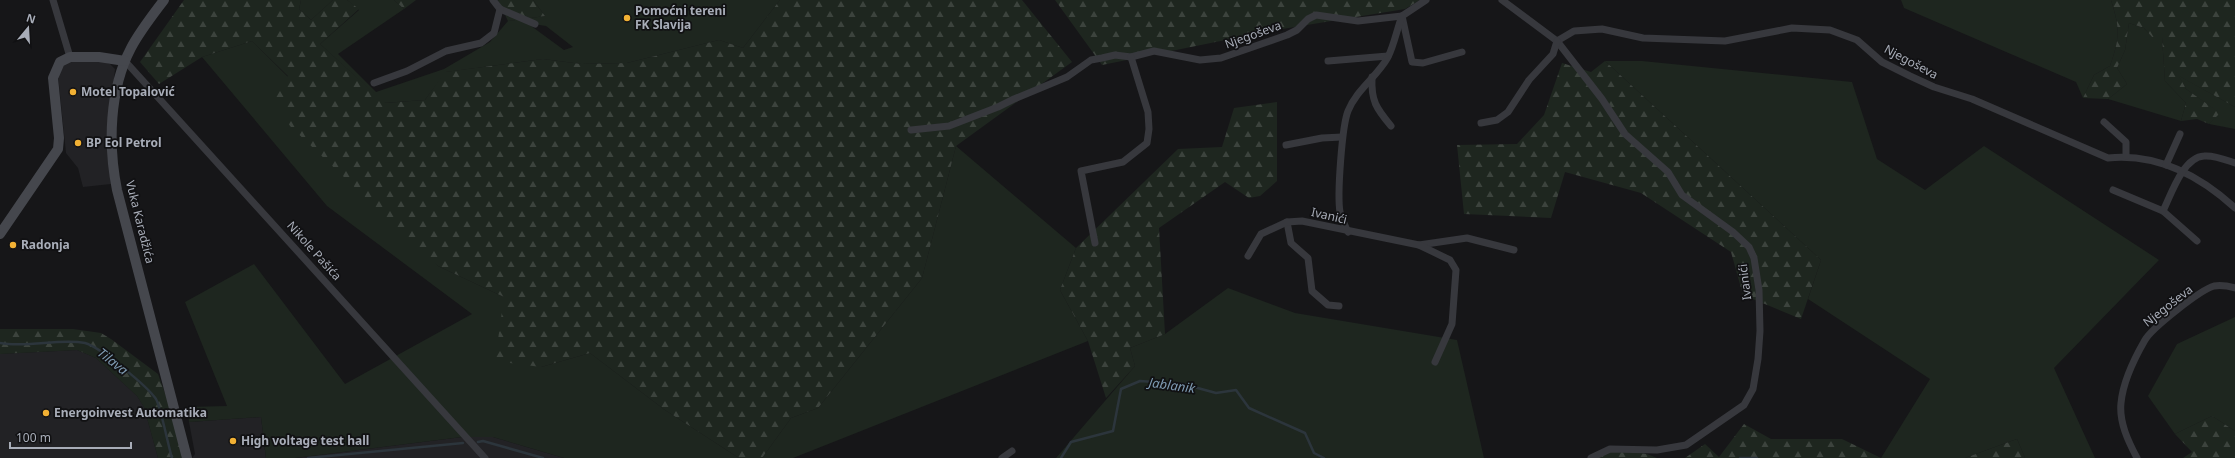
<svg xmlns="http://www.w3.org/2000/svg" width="2235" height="458" viewBox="0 0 2235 458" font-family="'Noto Sans',sans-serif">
  <defs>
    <pattern id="forest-firs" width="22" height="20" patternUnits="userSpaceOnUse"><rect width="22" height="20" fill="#1e261f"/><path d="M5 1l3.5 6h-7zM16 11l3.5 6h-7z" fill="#3c433d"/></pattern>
  </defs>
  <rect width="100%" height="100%" fill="#161618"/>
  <!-- built -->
  <g fill="#222225">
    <polygon points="72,60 103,62 110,64 115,69 108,141 111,184 83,187 78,168 66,153 58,75 65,64"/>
    <polygon points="77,350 96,358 137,396 144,407 158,458 0,458 0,354"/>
    <polygon points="261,417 266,458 192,458 195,454 189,422"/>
    <polygon points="462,437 493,437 564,458 295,458"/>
  </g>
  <!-- grass -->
  <g fill="#1e261f" fill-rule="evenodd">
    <polygon points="301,0 333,0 311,20 299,9"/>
    <path d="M347 0H394L404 9 338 54 376 92 444 69 490 42 508 21 545 16 533 0H780L743 48 719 40 627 63 581 64 543 59 446 72 425 100 384 103 320 44 359 10ZM527 23 546 26 573 47 564 50Z"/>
    <path d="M1901 0H2111C2120 28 2120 38 2110 66L2094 75 2083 98 2076 82 1904 8Z"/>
    <polygon points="2129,23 2144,28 2152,37 2162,36 2165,81 2186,103 2181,121 2108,99 2127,84 2117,68 2125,50"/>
    <polygon points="252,41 288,77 438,266 504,297 541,367 590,353 665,410 739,458 564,458 493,437 462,437 295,458 266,458 261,417 189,422 187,407 227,406 185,302 254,264 345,384 472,314 327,206 202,57"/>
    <polygon points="1605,61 1642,61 1852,82 1877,159 1925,190 1984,146 2159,260 2054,368 2095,458 2025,458 2017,439 1965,458 1881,458 1930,379 1808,299 1821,260"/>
    <polygon points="2178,75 2235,107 2235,129 2209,124 2219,113 2186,89"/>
    <polygon points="956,146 1076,248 1060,290 1088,341 793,458 762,458 791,418 818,408 922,278"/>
    <polygon points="1228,288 1295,313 1457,340 1484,458 1056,458 1135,366 1130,348 1165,334"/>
    <polygon points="2235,317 2235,431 2212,416 2175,434 2148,396 2177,344"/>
  </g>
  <!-- forest -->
  <g fill="url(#forest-firs)">
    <polygon points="184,0 301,0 299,9 311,20 333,0 347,0 359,9 320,44 385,103 425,100 445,72 543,59 581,64 627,63 719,40 743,48 780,0 1022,0 1072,62 956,146 922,278 818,408 791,418 762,458 739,458 665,410 590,353 541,367 495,361 504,297 438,266 290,126 272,93 288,76 252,41 202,57 159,84 140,62"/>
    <polygon points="394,0 416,0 404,9"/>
    <polygon points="498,0 533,0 545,16 508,21"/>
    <polygon points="1055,0 1420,0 1405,9 1270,31 1102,65"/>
    <path d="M2111 0H2235V107L2179 76 2186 89 2220 113 2209 124 2197 119 2181 121 2186 103 2165 81 2162 37H2152L2144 28 2129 23 2125 50 2117 68 2127 84 2108 99 2083 98 2094 75 2110 66C2120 38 2120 28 2111 0Z"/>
    <polygon points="1605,61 1821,260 1801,319 1743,295 1731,252 1641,193 1565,172 1551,218 1464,214 1457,145 1517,144 1544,115 1562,63 1591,72"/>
    <polygon points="1277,102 1277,181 1260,196 1249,198 1225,182 1159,228 1165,334 1130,348 1135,366 1106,398 1088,341 1060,290 1076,248 1178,149 1222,147 1234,108"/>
    <polygon points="0,329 73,329 101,333 111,339 158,374 170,407 181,444 182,458 158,458 144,407 137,396 96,358 77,350 0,354"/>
    <polygon points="2212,416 2235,431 2235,458 2183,458 2192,452 2175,434"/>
    <polygon points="1744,424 1771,439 1842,439 1881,458 1685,458 1705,444 1719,457"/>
    <polygon points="2017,439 2025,458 1965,458"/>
    <polygon points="1610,449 1647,454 1657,458 1591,458"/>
  </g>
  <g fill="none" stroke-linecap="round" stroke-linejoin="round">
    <!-- stream -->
    <g stroke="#2c353c" stroke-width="2.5">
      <path d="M0 343C28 348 60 338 85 343 100 347 147 386 156 399 161 408 168 445 172 458"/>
      <polyline points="478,442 483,441 543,458"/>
      <polyline points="308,458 463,443"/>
      <polyline points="1061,458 1071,442 1113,431 1121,389 1140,381 1183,384 1216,393 1236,390 1249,408 1305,433 1314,453 1324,458"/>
      <polyline points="1740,458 1757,458"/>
    </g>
    <!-- street -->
    <g stroke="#37383d" stroke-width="7">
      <polyline points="53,0 70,57"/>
      <polyline points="493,0 500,9 535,24"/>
      <path d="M1502 0 1557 41 1574 31 1602 29 1643 38 1725 41 1792 28 1830 30 1857 40 1882 62 1910 76 1934 87 1972 99 2108 158C2157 153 2200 176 2235 208"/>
      <polyline points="1402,16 1412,62 1423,63 1462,52"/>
      <polyline points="1557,41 1602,99 1625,134 1668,172 1682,195 1733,232 1749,247 1754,258 1759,290 1760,331 1758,359 1753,389 1744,405 1686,445 1657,450 1610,449 1591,458"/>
      <polyline points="125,61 485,458"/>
      <polyline points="1328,61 1388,56"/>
      <path d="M1372 77C1371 101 1376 108 1391 126"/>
      <polyline points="374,83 407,71 446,51 481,43 494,33 500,9"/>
      <polyline points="2104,122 2126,142 2126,156"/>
      <polyline points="1481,123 1497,120 1508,112 1529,80 1553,54 1557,41"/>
      <polyline points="911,130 949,126 998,107 1014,99 1067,77 1091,60 1102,58 1115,55 1131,57 1154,51 1200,60 1221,58 1287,35 1297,30 1308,19 1316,15 1358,21 1402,16 1426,0"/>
      <polyline points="1286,145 1322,138 1342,137"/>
      <polyline points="2166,165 2180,134"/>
      <polyline points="2113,190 2163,211 2197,241"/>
      <path d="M2163 211C2171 195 2183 157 2204 156 2215 155 2226 160 2235 163"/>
      <polyline points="1287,222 1291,243 1308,258 1312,291 1328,305 1339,306"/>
      <path d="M1348 232C1345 226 1342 218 1340 212 1337 195 1342 126 1348 111 1357 89 1377 77 1388 57 1394 45 1397 29 1402 16"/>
      <polyline points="1095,243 1081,171 1123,162 1147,143 1149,129 1148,112 1131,57"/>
      <polyline points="1419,245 1467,238 1514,250"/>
      <polyline points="1248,256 1261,234 1287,222 1302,221 1419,245 1450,260 1456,270 1452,324 1435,362"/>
      <polyline points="1002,458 1012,451"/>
      <path d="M2137 458C2128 441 2119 422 2121 403 2123 381 2134 359 2145 340 2152 328 2200 290 2214 286 2221 285 2228 286 2235 288"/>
    </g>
    <!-- secondary -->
    <g stroke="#45474d" stroke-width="10">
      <path d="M164 0C152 16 140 31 131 48 109 90 108 145 117 190L187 458"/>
      <polyline points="0,234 58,149 59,138 53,78 60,62 70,57 99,57 125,61"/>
    </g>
  </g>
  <!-- markers -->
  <g fill="#f2b134" stroke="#111113" stroke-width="1.5">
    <circle cx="627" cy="18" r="4"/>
    <circle cx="73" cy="92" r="4"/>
    <circle cx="78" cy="143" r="4"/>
    <circle cx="13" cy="245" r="4"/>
    <circle cx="46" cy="413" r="4"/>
    <circle cx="233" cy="441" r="4"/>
  </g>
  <g text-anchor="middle" stroke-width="3.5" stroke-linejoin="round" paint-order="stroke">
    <!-- poi labels -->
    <g font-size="12" font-weight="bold" fill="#a8adb8" stroke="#111113" text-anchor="start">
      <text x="635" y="15">Pomoćni tereni<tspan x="635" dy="14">FK Slavija</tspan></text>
      <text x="81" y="96">Motel Topalović</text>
      <text x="86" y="147">BP Eol Petrol</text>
      <text x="21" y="249">Radonja</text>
      <text x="54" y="417">Energoinvest Automatika</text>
      <text x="241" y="445">High voltage test hall</text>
    </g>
    <!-- street labels -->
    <g font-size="12" fill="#a8adb8" stroke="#111113">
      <text transform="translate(1253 35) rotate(-20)" y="4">Njegoševa</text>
      <text transform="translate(1911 62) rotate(28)" y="4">Njegoševa</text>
      <text transform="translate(1329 216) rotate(13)" y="4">Ivanići</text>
      <text transform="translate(140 222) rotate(76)" y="4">Vuka Karadžića</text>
      <text transform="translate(314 251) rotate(48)" y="4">Nikole Pašića</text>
      <text transform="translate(1745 282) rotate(-97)" y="4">Ivanići</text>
      <text transform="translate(2168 306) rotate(-38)" y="4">Njegoševa</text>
    </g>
    <!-- water labels -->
    <g font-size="13" font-style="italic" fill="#7f9bb3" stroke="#111113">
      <text transform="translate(113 361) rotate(38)" y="5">Tilava</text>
      <text transform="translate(1172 385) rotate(8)" y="5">Jablanik</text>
    </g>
  </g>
  <!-- north arrow -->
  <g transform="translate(28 28) rotate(18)" stroke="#111113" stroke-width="3" paint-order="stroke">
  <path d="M0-3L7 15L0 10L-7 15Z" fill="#a8adb8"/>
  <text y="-6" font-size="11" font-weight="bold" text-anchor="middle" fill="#a8adb8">N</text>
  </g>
  <!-- scale -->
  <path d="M10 442v6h121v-6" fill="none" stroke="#a8adb8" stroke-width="2"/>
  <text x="16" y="442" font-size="12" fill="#a8adb8" stroke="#111113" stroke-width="3" paint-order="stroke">100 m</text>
</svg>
